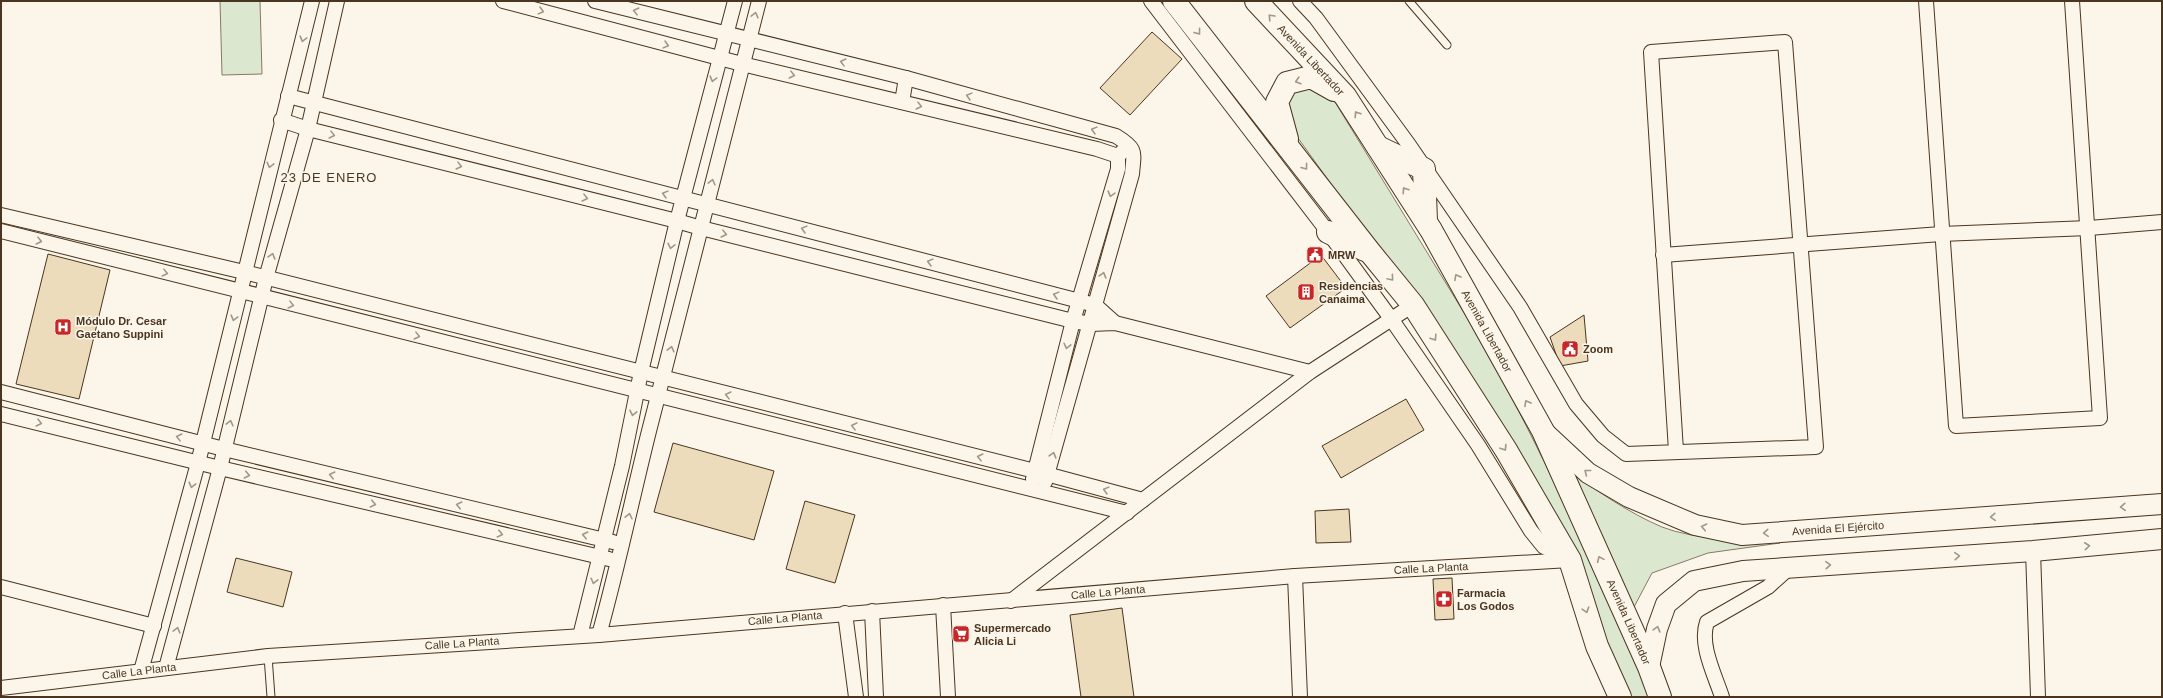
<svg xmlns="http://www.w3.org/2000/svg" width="2163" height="698" viewBox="0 0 2163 698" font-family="Helvetica,sans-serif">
  <rect width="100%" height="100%" fill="#fbf6e9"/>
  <!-- green -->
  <g fill="#dce7d0" stroke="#887966">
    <polygon points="220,1 260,1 262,74 222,75"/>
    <polygon points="1277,80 1327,89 1493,360 1554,481 1652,697 1627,697 1483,395 1280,113"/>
    <path d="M1570 472C1599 492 1629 513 1662 527 1695 540 1744 540 1780 543L1708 553 1652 573 1634 607Z"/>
  </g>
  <!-- building -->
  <g fill="#ecdcbc" stroke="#4a3520">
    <polygon points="1152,32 1182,59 1130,115 1100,88"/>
    <polygon points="48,254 110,270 79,399 16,384"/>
    <polygon points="1321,255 1346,288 1290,328 1266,296"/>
    <polygon points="1584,315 1588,361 1560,366 1550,337"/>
    <polygon points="1406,399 1424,430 1341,478 1322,446"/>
    <polygon points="673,443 774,471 754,540 654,512"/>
    <polygon points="805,501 855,515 835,583 786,569"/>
    <polygon points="1349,509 1351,542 1316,543 1315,511"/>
    <polygon points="236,558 292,572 283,607 227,592"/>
    <polygon points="1452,578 1454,619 1435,620 1433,579"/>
    <polygon points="1122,608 1134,697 1081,697 1070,615"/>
  </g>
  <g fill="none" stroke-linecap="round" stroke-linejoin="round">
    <defs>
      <g id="lane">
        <polyline points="1409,1 1447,45"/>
        <polyline points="268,656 271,697"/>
      </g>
      <g id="street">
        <polyline points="503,1 742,64 1097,149 1118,156"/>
        <path d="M595 1 906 78 1116 136C1137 149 1134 151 1132 174L1045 482"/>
        <polyline points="1151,1 1328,232 1392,320 1478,445 1531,531 1544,547 1568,558"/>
        <polyline points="1300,1 1316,18 1409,145 1520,307 1576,404 1603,436 1626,454 1816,447 1785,42 1651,52 1676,451"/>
        <polyline points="1926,1 1956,426 2100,418 2072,1"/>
        <polyline points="288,96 1095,305 1115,323"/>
        <polyline points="902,102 906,78"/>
        <polyline points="281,120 308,129 677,221 701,228 1073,321 1091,324 1115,323 1310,372"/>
        <polyline points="1,215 244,272 1035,471 1143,500"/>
        <polyline points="1,231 1127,513"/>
        <polyline points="1663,255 1941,234 2089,228 2162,222"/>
        <polyline points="1,392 224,449 613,542"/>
        <polyline points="1,414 220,468 609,559"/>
        <polyline points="1033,479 1073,321 1118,169 1118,156 1124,150"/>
        <polyline points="2033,551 2038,697"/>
        <polyline points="1295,576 1300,697"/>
        <polyline points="1,587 154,626"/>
        <polyline points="1011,601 1310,372 1413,305"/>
        <polyline points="943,605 948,697"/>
        <polyline points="872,611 876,697"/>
        <polyline points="845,613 856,697"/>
        <path d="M599 635C618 567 632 499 649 431 685 287 722 144 759 1"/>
        <polyline points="580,636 622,466 641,372 677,221 735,1"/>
        <polyline points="166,668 220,468 266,278 308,129 337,1"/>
        <polyline points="141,671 198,463 312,1"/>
        <polyline points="1,688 268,656 599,635 1295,576 1570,560"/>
        <path d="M1722 697C1715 675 1699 645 1707 622L1768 587 1789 568"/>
      </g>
      <g id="secondary">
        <polyline points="1544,432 1588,473 1629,497 1695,525 1742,535 2162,504"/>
        <polyline points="1649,667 1657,629 1666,604 1694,581 1743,571 2033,551 2162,539"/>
      </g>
      <g id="highway">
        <polyline points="1174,1 1369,251 1413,305 1506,450 1570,560 1597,646 1620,697"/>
        <polyline points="1256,1 1345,96 1431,230 1543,431 1649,667 1660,697"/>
        <polyline points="1287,139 1277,102 1287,83 1311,77 1334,90"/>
        <polyline points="1378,147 1424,169 1426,221"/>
        <polyline points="1328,232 1365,250"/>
      </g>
    </defs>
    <!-- lane casing -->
    <use href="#lane" stroke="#4a3520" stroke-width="9"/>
    <!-- street casing -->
    <use href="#street" stroke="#4a3520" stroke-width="16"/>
    <!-- secondary casing -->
    <use href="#secondary" stroke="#4a3520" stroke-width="22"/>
    <!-- highway casing -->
    <use href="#highway" stroke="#4a3520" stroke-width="24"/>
    <!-- lane -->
    <use href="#lane" stroke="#fbf6e9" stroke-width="7"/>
    <!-- street -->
    <use href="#street" stroke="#fbf6e9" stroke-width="14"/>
    <!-- secondary -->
    <use href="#secondary" stroke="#fbf6e9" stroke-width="20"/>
    <!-- highway -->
    <use href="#highway" stroke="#fbf6e9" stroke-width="22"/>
  </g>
  <!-- one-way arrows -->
  <defs><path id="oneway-chevron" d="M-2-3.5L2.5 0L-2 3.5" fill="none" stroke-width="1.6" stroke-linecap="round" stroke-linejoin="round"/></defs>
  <g stroke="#a29684">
    <use href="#oneway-chevron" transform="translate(541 11) rotate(15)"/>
    <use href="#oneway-chevron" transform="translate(636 11) rotate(-166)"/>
    <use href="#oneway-chevron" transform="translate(755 15) rotate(-76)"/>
    <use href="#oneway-chevron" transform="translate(1271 17) rotate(-133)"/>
    <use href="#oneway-chevron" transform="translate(1198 32) rotate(52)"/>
    <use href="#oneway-chevron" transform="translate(303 39) rotate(105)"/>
    <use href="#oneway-chevron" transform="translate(666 45) rotate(15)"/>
    <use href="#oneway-chevron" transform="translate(843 62) rotate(-166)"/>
    <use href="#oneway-chevron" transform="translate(792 75) rotate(14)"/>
    <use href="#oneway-chevron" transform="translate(713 79) rotate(105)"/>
    <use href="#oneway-chevron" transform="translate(1298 81) rotate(164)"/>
    <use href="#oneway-chevron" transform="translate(969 96) rotate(-165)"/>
    <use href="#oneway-chevron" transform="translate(919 106) rotate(14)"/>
    <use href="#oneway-chevron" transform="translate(1357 114) rotate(-123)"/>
    <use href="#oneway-chevron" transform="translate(1094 130) rotate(-165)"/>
    <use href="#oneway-chevron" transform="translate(332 135) rotate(14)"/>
    <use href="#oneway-chevron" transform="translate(270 165) rotate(104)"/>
    <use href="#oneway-chevron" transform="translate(459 166) rotate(14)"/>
    <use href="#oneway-chevron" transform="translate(1305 167) rotate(53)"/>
    <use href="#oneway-chevron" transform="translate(712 182) rotate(-76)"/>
    <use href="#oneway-chevron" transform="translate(1405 190) rotate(-123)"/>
    <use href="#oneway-chevron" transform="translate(665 194) rotate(-165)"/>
    <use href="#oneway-chevron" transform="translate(1111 194) rotate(106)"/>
    <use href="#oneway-chevron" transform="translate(585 198) rotate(14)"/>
    <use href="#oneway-chevron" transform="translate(804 229) rotate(-165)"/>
    <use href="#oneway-chevron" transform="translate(724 234) rotate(14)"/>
    <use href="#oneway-chevron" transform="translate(39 241) rotate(14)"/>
    <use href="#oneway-chevron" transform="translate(671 246) rotate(103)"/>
    <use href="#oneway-chevron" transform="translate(272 256) rotate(-74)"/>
    <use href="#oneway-chevron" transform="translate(930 262) rotate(-165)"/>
    <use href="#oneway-chevron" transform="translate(165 273) rotate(14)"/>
    <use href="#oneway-chevron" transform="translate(1103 275) rotate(-74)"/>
    <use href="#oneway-chevron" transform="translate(1457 277) rotate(-119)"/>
    <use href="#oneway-chevron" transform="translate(1391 278) rotate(50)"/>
    <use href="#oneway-chevron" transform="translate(1056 295) rotate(-165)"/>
    <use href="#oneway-chevron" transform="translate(291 305) rotate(14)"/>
    <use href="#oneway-chevron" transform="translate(234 318) rotate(105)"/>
    <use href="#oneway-chevron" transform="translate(417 336) rotate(14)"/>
    <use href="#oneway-chevron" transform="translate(1434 338) rotate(57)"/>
    <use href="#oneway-chevron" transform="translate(1067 346) rotate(104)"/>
    <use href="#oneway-chevron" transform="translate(671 349) rotate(-76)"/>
    <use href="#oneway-chevron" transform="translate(728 395) rotate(-166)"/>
    <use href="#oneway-chevron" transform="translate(1527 403) rotate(-119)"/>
    <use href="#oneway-chevron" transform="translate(633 413) rotate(102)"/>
    <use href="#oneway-chevron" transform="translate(39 423) rotate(14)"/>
    <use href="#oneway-chevron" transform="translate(230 423) rotate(-76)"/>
    <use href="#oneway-chevron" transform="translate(854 426) rotate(-166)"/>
    <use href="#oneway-chevron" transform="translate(179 437) rotate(-166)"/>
    <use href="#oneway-chevron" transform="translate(1504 448) rotate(58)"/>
    <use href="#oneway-chevron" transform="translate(1053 455) rotate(-74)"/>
    <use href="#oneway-chevron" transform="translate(980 457) rotate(-166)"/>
    <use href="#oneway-chevron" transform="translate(1587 472) rotate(-142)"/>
    <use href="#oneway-chevron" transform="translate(247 475) rotate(13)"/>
    <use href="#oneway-chevron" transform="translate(332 475) rotate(-167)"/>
    <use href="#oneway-chevron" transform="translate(192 485) rotate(105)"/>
    <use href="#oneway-chevron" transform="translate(1106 490) rotate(-165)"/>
    <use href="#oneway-chevron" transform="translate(373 504) rotate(13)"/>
    <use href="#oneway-chevron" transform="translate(459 505) rotate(-167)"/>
    <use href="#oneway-chevron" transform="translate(2123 507) rotate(176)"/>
    <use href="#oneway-chevron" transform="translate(629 516) rotate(-77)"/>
    <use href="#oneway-chevron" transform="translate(1993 517) rotate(176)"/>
    <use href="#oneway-chevron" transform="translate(1704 527) rotate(-168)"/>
    <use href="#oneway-chevron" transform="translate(1766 533) rotate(176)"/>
    <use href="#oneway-chevron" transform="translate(500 534) rotate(13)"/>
    <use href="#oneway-chevron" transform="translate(585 535) rotate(-167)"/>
    <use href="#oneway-chevron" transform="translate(2087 546) rotate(-6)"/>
    <use href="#oneway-chevron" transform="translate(1957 556) rotate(-4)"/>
    <use href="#oneway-chevron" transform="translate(1600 559) rotate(-114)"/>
    <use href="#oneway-chevron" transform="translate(1828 565) rotate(-4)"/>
    <use href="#oneway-chevron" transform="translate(594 581) rotate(104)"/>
    <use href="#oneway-chevron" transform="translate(1586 610) rotate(72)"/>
    <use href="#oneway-chevron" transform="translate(1657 629) rotate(-74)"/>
    <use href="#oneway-chevron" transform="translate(177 630) rotate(-75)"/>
  </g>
  <!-- icons -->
  <defs>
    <symbol id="civic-square" viewBox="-11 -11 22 22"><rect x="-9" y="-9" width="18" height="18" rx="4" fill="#c62828" stroke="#fbf6e9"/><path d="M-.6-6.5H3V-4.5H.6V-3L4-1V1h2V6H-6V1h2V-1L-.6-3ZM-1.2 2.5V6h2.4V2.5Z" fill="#fff"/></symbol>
    <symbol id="building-square" viewBox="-11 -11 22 22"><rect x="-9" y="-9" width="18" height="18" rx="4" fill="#c62828" stroke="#fbf6e9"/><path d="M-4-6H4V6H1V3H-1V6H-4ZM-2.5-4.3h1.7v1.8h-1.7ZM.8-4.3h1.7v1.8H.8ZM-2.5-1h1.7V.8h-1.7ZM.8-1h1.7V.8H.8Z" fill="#fff"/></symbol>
    <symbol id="hospital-square" viewBox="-11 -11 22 22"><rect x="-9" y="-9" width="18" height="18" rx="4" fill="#c62828" stroke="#fbf6e9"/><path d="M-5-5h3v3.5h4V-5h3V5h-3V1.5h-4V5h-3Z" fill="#fff"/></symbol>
    <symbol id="pharmacy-square" viewBox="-11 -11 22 22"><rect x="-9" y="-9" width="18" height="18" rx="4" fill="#c62828" stroke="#fbf6e9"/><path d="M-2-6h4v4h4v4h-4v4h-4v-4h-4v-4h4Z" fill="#fff"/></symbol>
    <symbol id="supermarket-square" viewBox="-11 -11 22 22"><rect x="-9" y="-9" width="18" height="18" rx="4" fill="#c62828" stroke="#fbf6e9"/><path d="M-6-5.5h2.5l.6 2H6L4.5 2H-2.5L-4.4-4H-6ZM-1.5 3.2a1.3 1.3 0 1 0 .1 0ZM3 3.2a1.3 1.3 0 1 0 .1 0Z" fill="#fff"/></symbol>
  </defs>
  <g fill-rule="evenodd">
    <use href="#civic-square" x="1305" y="245" width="20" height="20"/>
    <use href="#building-square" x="1296" y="282" width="20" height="20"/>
    <use href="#hospital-square" x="53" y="317" width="20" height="20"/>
    <use href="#civic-square" x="1560" y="339" width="20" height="20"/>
    <use href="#pharmacy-square" x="1434" y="589" width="20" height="20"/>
    <use href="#supermarket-square" x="951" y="624" width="20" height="20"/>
  </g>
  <g text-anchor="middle" stroke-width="3" stroke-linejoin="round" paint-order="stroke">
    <!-- street labels -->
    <g font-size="11" fill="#4a3520" stroke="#fbf6e9">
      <text transform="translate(1311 60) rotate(47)" y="4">Avenida Libertador</text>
      <text transform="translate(1487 331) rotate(61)" y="4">Avenida Libertador</text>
      <text transform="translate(1838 528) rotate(-4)" y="4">Avenida El Ejército</text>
      <text transform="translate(1431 568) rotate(-3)" y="4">Calle La Planta</text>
      <text transform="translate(1108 592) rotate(-5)" y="4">Calle La Planta</text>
      <text transform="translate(785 618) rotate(-5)" y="4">Calle La Planta</text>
      <text transform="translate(1629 622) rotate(66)" y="4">Avenida Libertador</text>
      <text transform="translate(462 643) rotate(-4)" y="4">Calle La Planta</text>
      <text transform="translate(139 671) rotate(-7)" y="4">Calle La Planta</text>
    </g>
    <!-- poi labels -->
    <g font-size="11" font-weight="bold" fill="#4a3520" stroke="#fbf6e9" text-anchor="start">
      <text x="1328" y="259">MRW</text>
      <text x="1319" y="290">Residencias<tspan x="1319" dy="13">Canaima</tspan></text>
      <text x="76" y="325">Módulo Dr. Cesar<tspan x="76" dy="13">Gaetano Suppini</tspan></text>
      <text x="1583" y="353">Zoom</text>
      <text x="1457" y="597">Farmacia<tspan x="1457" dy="13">Los Godos</tspan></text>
      <text x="974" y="632">Supermercado<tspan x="974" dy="13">Alicia Li</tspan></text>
    </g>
    <!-- quarter labels -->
    <g font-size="13" letter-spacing="1" fill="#4a3520" stroke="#fbf6e9">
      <text x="329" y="182">23 DE ENERO</text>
    </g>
  </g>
  <!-- border -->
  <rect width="2163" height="698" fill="none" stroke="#4a3520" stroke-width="4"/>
</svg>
